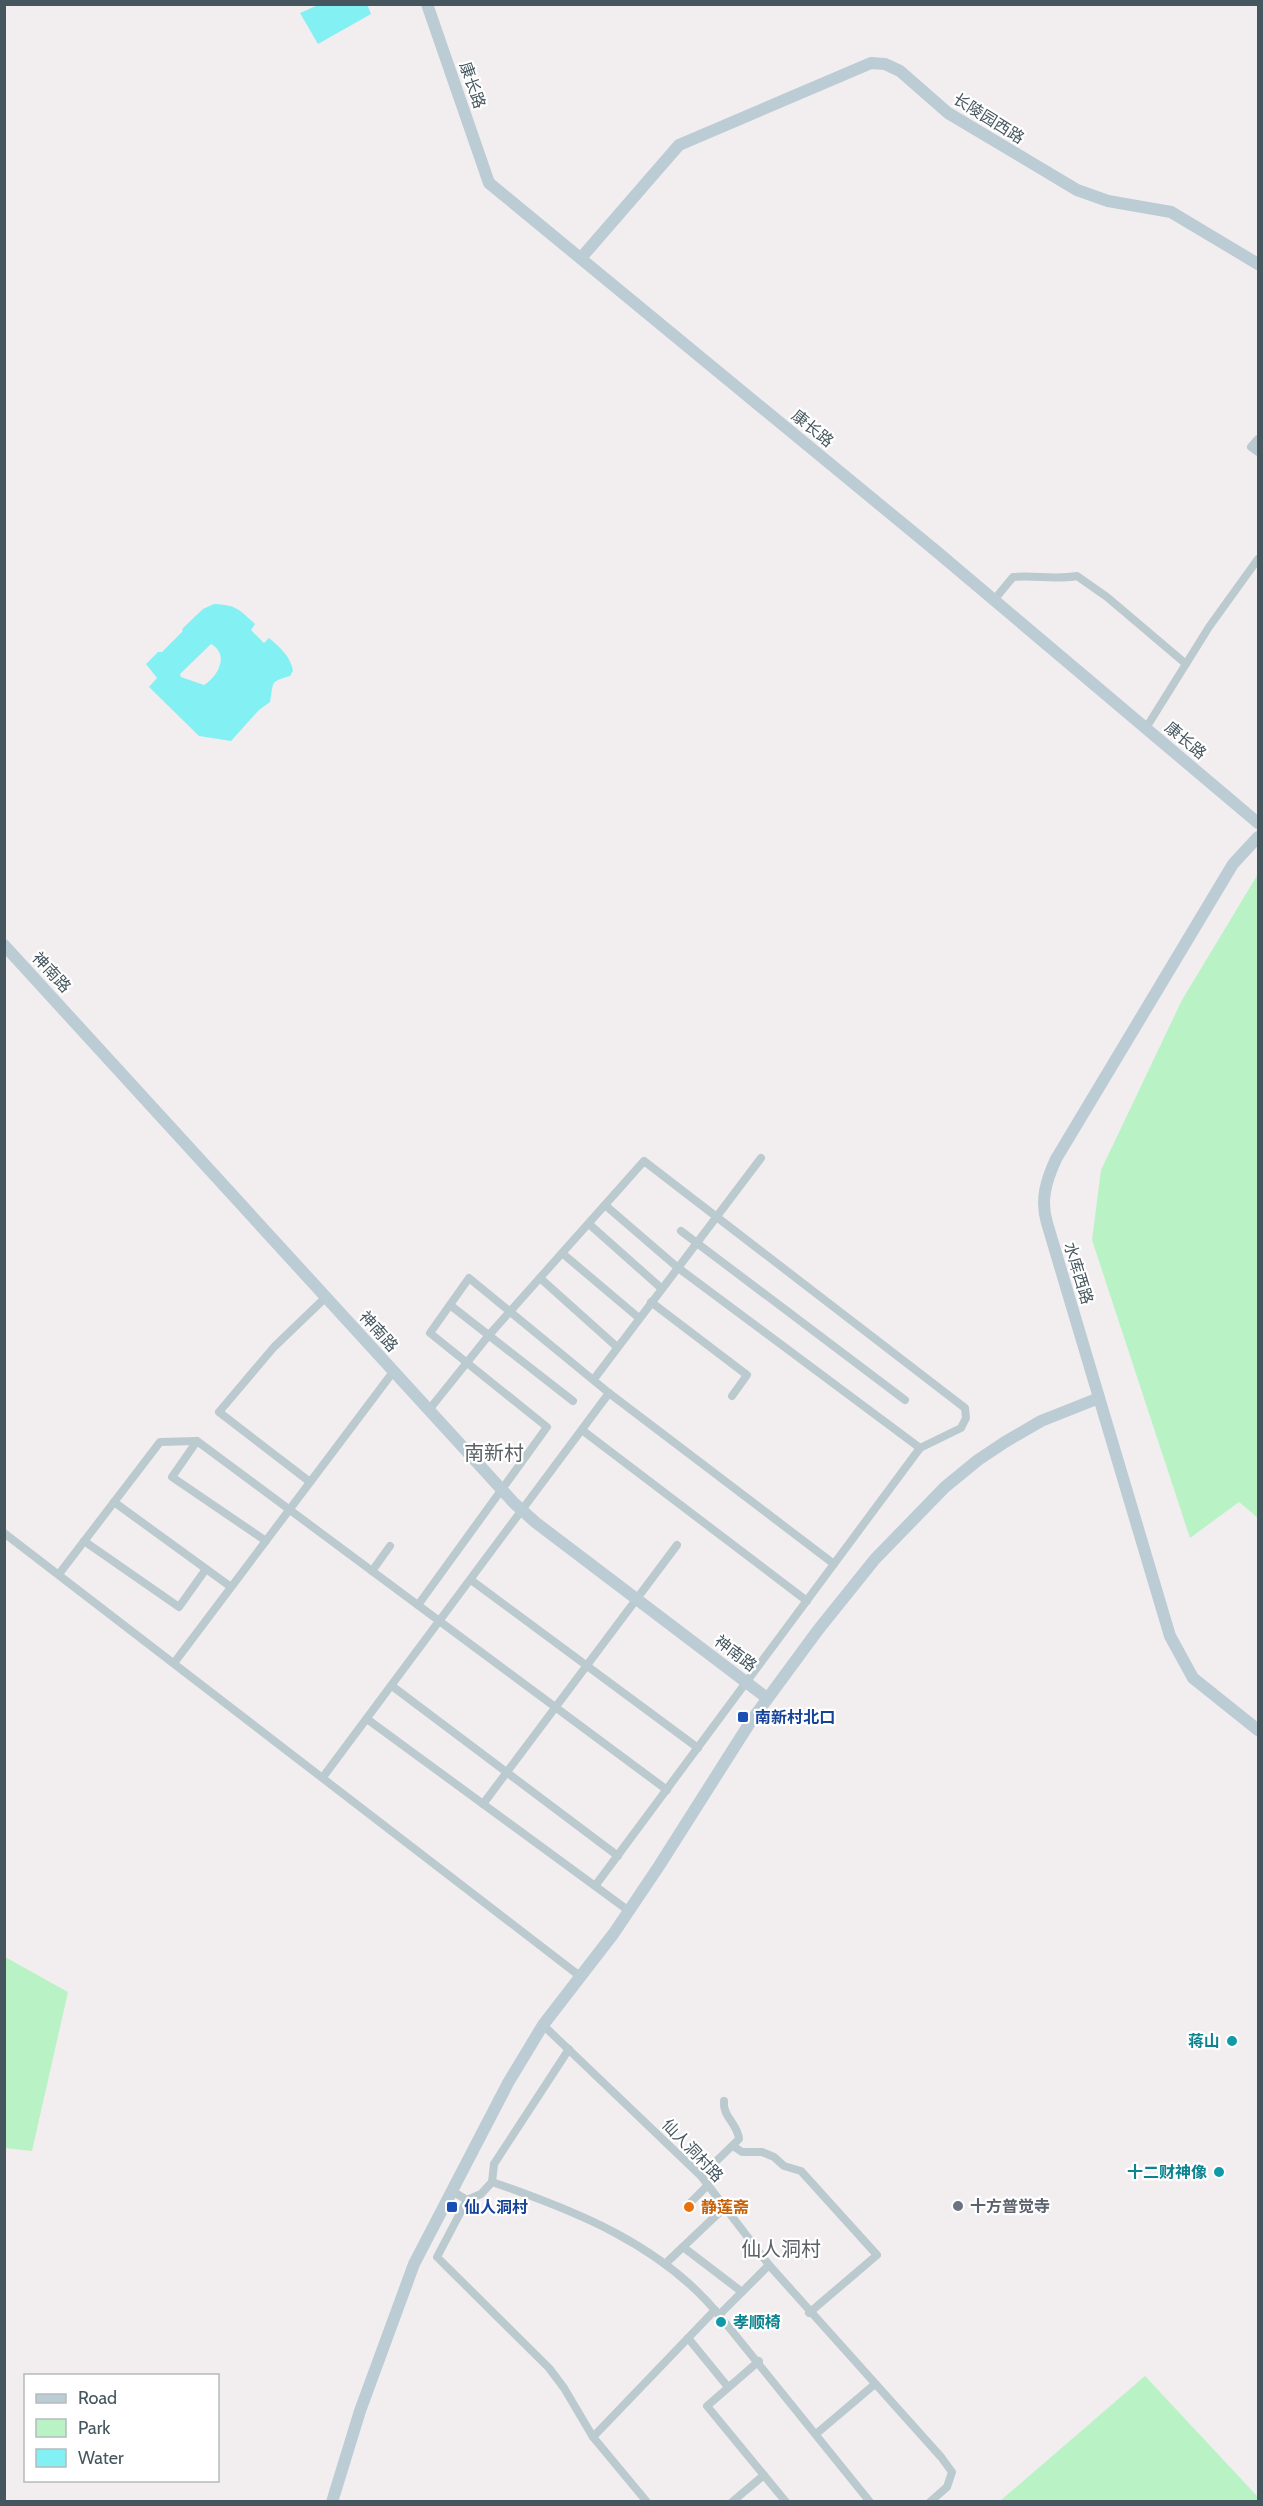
<svg xmlns="http://www.w3.org/2000/svg" width="1263" height="2506" viewBox="0 0 1263 2506" font-family="Cabin,'Noto Sans SC',sans-serif">
  <rect width="100%" height="100%" fill="#f2eeef"/>
  <!-- green -->
  <g fill="#b9f3c5">
    <polygon points="1258,874 1258,1518 1239,1502 1190,1538 1092,1240 1101,1170 1182,1000"/>
    <polygon points="5,1957 68,1992 32,2151 5,2148"/>
    <polygon points="1145,2376 1258,2497 1258,2501 1000,2501"/>
  </g>
  <!-- water -->
  <g fill="#83f0f3" fill-rule="evenodd">
    <polygon points="367,4 371,14 318,44 300,13 318,5"/>
    <path d="M214 604C236 605 239 609 255 624L251 630 264 643 269 638C280 647 291 657 293 671L290 676C269 682 274 682 270 702L259 710 231 741 199 736 149 687 157 678 146 664 158 652H162L182 632 183 628 203 609ZM211 644C230 655 218 676 204 685L181 677 180 674Z"/>
  </g>
  <g fill="none" stroke-linecap="round" stroke-linejoin="round">
    <!-- street -->
    <g stroke="#bbcacf" stroke-width="8">
      <polyline points="1258,439 1251,447 1258,452"/>
      <path d="M994 600 1013 577C1036 575 1054 580 1077 576L1107 597 1186 664"/>
      <polyline points="1146,728 1209,627 1258,559"/>
      <polyline points="605,1205 677,1267 920,1448"/>
      <polyline points="589,1224 661,1288"/>
      <polyline points="681,1231 905,1400"/>
      <polyline points="562,1253 639,1318"/>
      <polyline points="540,1278 617,1347"/>
      <polyline points="651,1302 747,1375 732,1396"/>
      <polyline points="450,1305 573,1401"/>
      <polyline points="594,1379 761,1158"/>
      <polyline points="582,1430 807,1601"/>
      <polyline points="197,1441 172,1477 266,1541"/>
      <polyline points="310,1482 219,1412 274,1347 326,1297"/>
      <polyline points="114,1502 231,1587"/>
      <polyline points="4,1533 581,1977"/>
      <polyline points="84,1541 179,1607 206,1569"/>
      <polyline points="372,1571 390,1546"/>
      <polyline points="59,1574 160,1442 197,1441 667,1790"/>
      <polyline points="471,1580 698,1748"/>
      <polyline points="418,1605 547,1427 430,1333 469,1278 609,1393 834,1564"/>
      <polyline points="174,1663 393,1372"/>
      <polyline points="392,1686 618,1856"/>
      <polyline points="367,1719 595,1886 920,1448 961,1428 966,1418 965,1408 644,1161 489,1335 428,1411"/>
      <polyline points="323,1777 609,1393"/>
      <polyline points="483,1804 677,1545"/>
      <polyline points="595,1886 629,1911"/>
      <polyline points="543,2025 701,2176 769,2265 719,2315 870,2502"/>
      <polyline points="733,2146 742,2152 762,2152 774,2157 784,2166 801,2171 877,2255 809,2313"/>
      <path d="M701 2176 739 2139C738 2124 722 2116 724 2101"/>
      <polyline points="492,2182 494,2164 569,2049"/>
      <polyline points="452,2191 467,2200 437,2257 549,2368 564,2388 593,2437 647,2502"/>
      <path d="M467 2200 481 2194 492 2182C576 2211 662 2245 719 2315"/>
      <polyline points="689,2204 708,2185"/>
      <polyline points="683,2247 742,2292"/>
      <polyline points="665,2264 725,2207"/>
      <polyline points="769,2265 941,2457 952,2472 947,2487 930,2502"/>
      <polyline points="688,2338 728,2387"/>
      <polyline points="759,2361 707,2406 786,2502"/>
      <polyline points="816,2434 875,2384"/>
      <polyline points="593,2437 715,2310"/>
      <polyline points="732,2502 764,2475"/>
    </g>
    <!-- secondary -->
    <g stroke="#bbccd4" stroke-width="12">
      <polyline points="427,4 489,183 936,551 1258,823"/>
      <polyline points="581,258 679,145 871,63 885,64 900,71 948,113 1077,190 1108,201 1171,212 1258,264"/>
      <path d="M1258 837 1233 864 1056 1159C1046 1181 1040 1200 1047 1223L1170 1636 1193 1678 1258 1730"/>
      <polyline points="4,945 514,1503 535,1522 767,1698"/>
      <polyline points="332,2502 360,2411 414,2264 508,2083 543,2025 614,1933 659,1866 751,1721 818,1630 875,1559 945,1487 978,1460 1005,1442 1041,1421 1099,1398"/>
    </g>
  </g>
  <!-- markers -->
  <g fill="#1a4fb4" stroke="#fff" stroke-width="2">
    <rect x="737" y="1711" width="12" height="12" rx="3"/>
    <rect x="446" y="2201" width="12" height="12" rx="3"/>
  </g>
  <g fill="#0f9aa8" stroke="#fff" stroke-width="2">
    <circle cx="1232" cy="2041" r="6"/>
    <circle cx="1219" cy="2172" r="6"/>
    <circle cx="721" cy="2322" r="6"/>
  </g>
  <circle fill="#6b7280" stroke="#fff" stroke-width="2" cx="958" cy="2206" r="6"/>
  <circle fill="#e8710a" stroke="#fff" stroke-width="2" cx="689" cy="2207" r="6"/>
  <g text-anchor="middle" stroke-width="4.5" stroke-linejoin="round" paint-order="stroke">
    <!-- street labels -->
    <g font-size="16" fill="#45565e" stroke="#fff">
      <text transform="translate(473 85) rotate(71)" y="6">康长路</text>
      <text transform="translate(989 118) rotate(32)" y="6">长陵园西路</text>
      <text transform="translate(813 428) rotate(39)" y="6">康长路</text>
      <text transform="translate(1186 740) rotate(40)" y="6">康长路</text>
      <text transform="translate(52 972) rotate(47)" y="6">神南路</text>
      <text transform="translate(1079 1273) rotate(73)" y="6">水库西路</text>
      <text transform="translate(379 1331) rotate(48)" y="6">神南路</text>
      <text transform="translate(736 1653) rotate(37)" y="6">神南路</text>
      <text transform="translate(693 2150) rotate(46)" y="6">仙人洞村路</text>
    </g>
    <!-- transit labels -->
    <g font-size="16" font-weight="bold" fill="#164399" stroke="#fff" text-anchor="start">
      <text x="755" y="1723">南新村北口</text>
      <text x="464" y="2213">仙人洞村</text>
    </g>
    <!-- culture labels -->
    <g font-size="16" font-weight="bold" fill="#0d838f" stroke="#fff" text-anchor="end">
      <text x="1220" y="2047">蒋山</text>
      <text x="1207" y="2178">十二财神像</text>
      <text x="733" y="2328" text-anchor="start">孝顺椅</text>
    </g>
    <!-- worship labels -->
    <g font-size="16" font-weight="bold" fill="#5b616d" stroke="#fff" text-anchor="start">
      <text x="970" y="2212">十方普觉寺</text>
    </g>
    <!-- food labels -->
    <g font-size="16" font-weight="bold" fill="#c56008" stroke="#fff" text-anchor="start">
      <text x="701" y="2213">静莲斋</text>
    </g>
    <!-- quarter labels -->
    <g font-size="20" fill="#5b6164" stroke="#fff">
      <text x="494" y="1460">南新村</text>
      <text x="781" y="2256">仙人洞村</text>
    </g>
  </g>
  <!-- border -->
  <rect width="1263" height="2506" fill="none" stroke="#45565e" stroke-width="12"/>
  <!-- legend -->
  <rect x="24" y="2374" width="195" height="108" fill="#ffffff" stroke="#b5bbbf" stroke-width="1.5"/>
  <rect x="36" y="2394" width="30" height="9" fill="#bbccd4" stroke="#b5bbbf" stroke-width="1.5"/>
  <text x="78" y="2404" font-size="18" fill="#45565e">Road</text>
  <rect x="36" y="2419" width="30" height="18" fill="#b9f3c5" stroke="#b5bbbf" stroke-width="1.5"/>
  <text x="78" y="2434" font-size="18" fill="#45565e">Park</text>
  <rect x="36" y="2449" width="30" height="18" fill="#83f0f3" stroke="#b5bbbf" stroke-width="1.5"/>
  <text x="78" y="2464" font-size="18" fill="#45565e">Water</text>
</svg>
